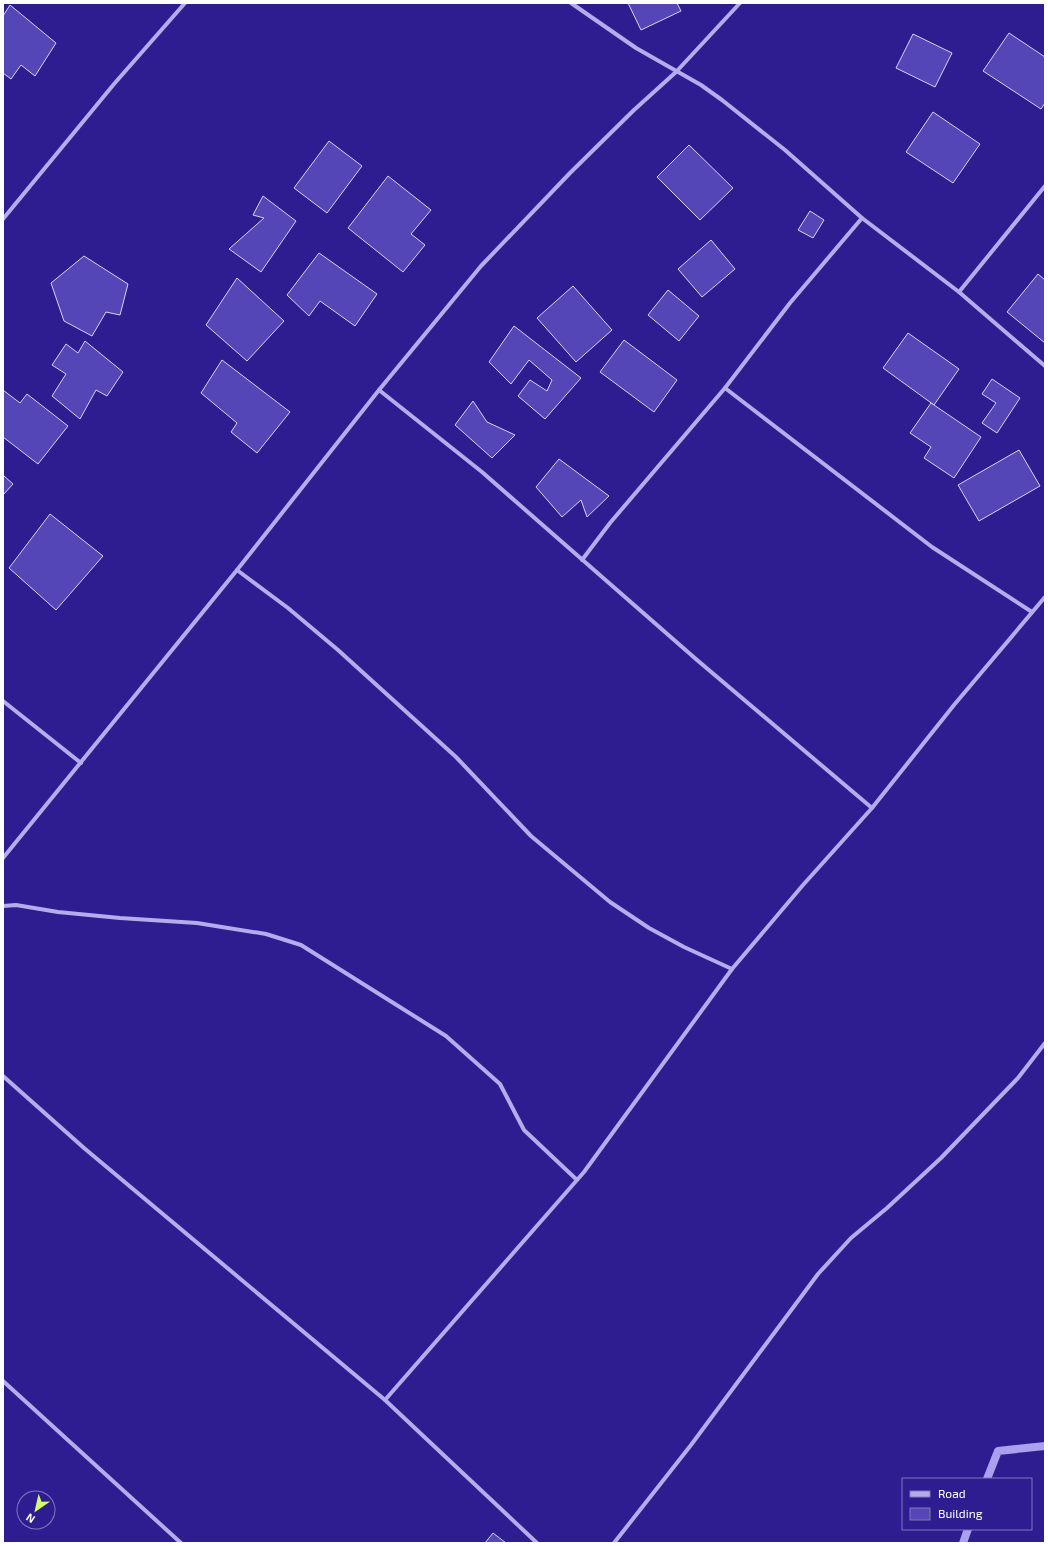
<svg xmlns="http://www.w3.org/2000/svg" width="1048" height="1546" viewBox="0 0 1048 1546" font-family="'Exo 2',sans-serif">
  <rect width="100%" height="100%" fill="#2e1d90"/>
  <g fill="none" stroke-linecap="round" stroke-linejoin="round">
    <!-- stream -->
    <g stroke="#a9a0ef" stroke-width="8">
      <polyline points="987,1479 998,1451 1045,1446"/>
      <polyline points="963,1543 968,1529"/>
    </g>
  </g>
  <!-- building -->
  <g fill="#5546b7" stroke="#d7d2fa">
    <polygon points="628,3 677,3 681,11 641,30"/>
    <polygon points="10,5 56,43 35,76 21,65 11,79 3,73 3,16"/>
    <polygon points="1009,33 1045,57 1045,103 1041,109 983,71"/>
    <polygon points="913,34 952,53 935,87 896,68"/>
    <polygon points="933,112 980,144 953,183 906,152"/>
    <polygon points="329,141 362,166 327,213 294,188"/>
    <polygon points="689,145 733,188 700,220 657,177"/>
    <polygon points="388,176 431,210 411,234 425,245 403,272 348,228"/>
    <polygon points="263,196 296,221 261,272 229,249 264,218 253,215"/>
    <polygon points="810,211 824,220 813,238 798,230"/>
    <polygon points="711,240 735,269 702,297 678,269"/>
    <polygon points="319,253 377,294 355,326 320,301 309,316 287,295"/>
    <polygon points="84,256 128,284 120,315 106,312 92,336 64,321 51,283"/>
    <polygon points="1038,274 1045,280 1045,343 1007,312"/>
    <polygon points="237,278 284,321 247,361 206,325"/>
    <polygon points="573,286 612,330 576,362 537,318"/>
    <polygon points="668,290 699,316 679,341 648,315"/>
    <polygon points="514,326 581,378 545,419 518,396 530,380 547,391 552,380 529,360 511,384 489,362"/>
    <polygon points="908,333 959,369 934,405 883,368"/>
    <polygon points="624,340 677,380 654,412 600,372"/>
    <polygon points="85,341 123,372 107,396 96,390 80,419 52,396 66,374 52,365 66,344 78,353"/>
    <polygon points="222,360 290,412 257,453 231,432 237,423 201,393"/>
    <polygon points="992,379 1020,398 997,433 982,423 996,403 982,394"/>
    <polygon points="3,390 20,403 27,394 68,426 38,464 3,437"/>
    <polygon points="473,401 487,422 515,435 492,458 455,425"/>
    <polygon points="931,403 981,437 954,478 924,458 931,447 910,433"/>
    <polygon points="1019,450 1040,486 979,521 958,485"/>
    <polygon points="559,459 609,496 587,517 581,500 562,517 536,487"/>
    <polygon points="3,475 13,484 3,495"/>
    <polygon points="50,514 103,556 56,610 9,568"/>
    <polygon points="493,1533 506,1543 485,1543"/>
  </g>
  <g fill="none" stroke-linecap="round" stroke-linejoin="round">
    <!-- street -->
    <g stroke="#b5aced" stroke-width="4">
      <polyline points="571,3 636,48 701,85 722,100 785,150 862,218 959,292 1045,366"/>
      <polyline points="3,219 114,84 185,3"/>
      <polyline points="959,292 1045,186"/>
      <polyline points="725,388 932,547 1032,612"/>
      <polyline points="379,390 482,472 697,660 872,808"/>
      <polyline points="582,560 610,523 725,388 790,303 862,218"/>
      <polyline points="237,570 288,608 338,650 456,757 531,836 610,902 649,928 684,947 732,969"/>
      <polyline points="3,701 81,763"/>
      <polyline points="3,858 237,570 379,390 481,266 570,173 634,110 676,72 740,3"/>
      <polyline points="3,906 16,905 58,912 120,918 197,923 266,934 301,945 446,1036 500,1084 524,1130 577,1180"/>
      <polyline points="3,1076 84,1148 385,1400 537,1543"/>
      <polyline points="3,1381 181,1543"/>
      <polyline points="385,1400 584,1172 732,969 803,885 872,808 954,705 1045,597"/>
      <polyline points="614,1543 691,1445 818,1274 851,1238 887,1208 941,1158 1018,1078 1045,1043"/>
    </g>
  </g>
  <!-- border -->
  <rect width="1048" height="1546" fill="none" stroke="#ffffff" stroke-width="8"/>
  <!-- legend -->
  <rect x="902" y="1478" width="130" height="52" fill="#2e1d90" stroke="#8277bc"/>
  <rect x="910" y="1491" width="20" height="6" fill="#b5aced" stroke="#8277bc"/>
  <text x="938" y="1498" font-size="12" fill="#ffffff">Road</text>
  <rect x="910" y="1508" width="20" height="12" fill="#5546b7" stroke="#8277bc"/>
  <text x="938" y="1518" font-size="12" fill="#ffffff">Building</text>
  <!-- north arrow -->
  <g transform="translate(36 1510) rotate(214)"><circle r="19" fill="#2e1d90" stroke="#8277bc"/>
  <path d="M0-3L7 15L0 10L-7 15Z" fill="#d2fd6b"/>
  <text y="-6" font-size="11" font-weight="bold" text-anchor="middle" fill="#ffffff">N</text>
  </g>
</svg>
